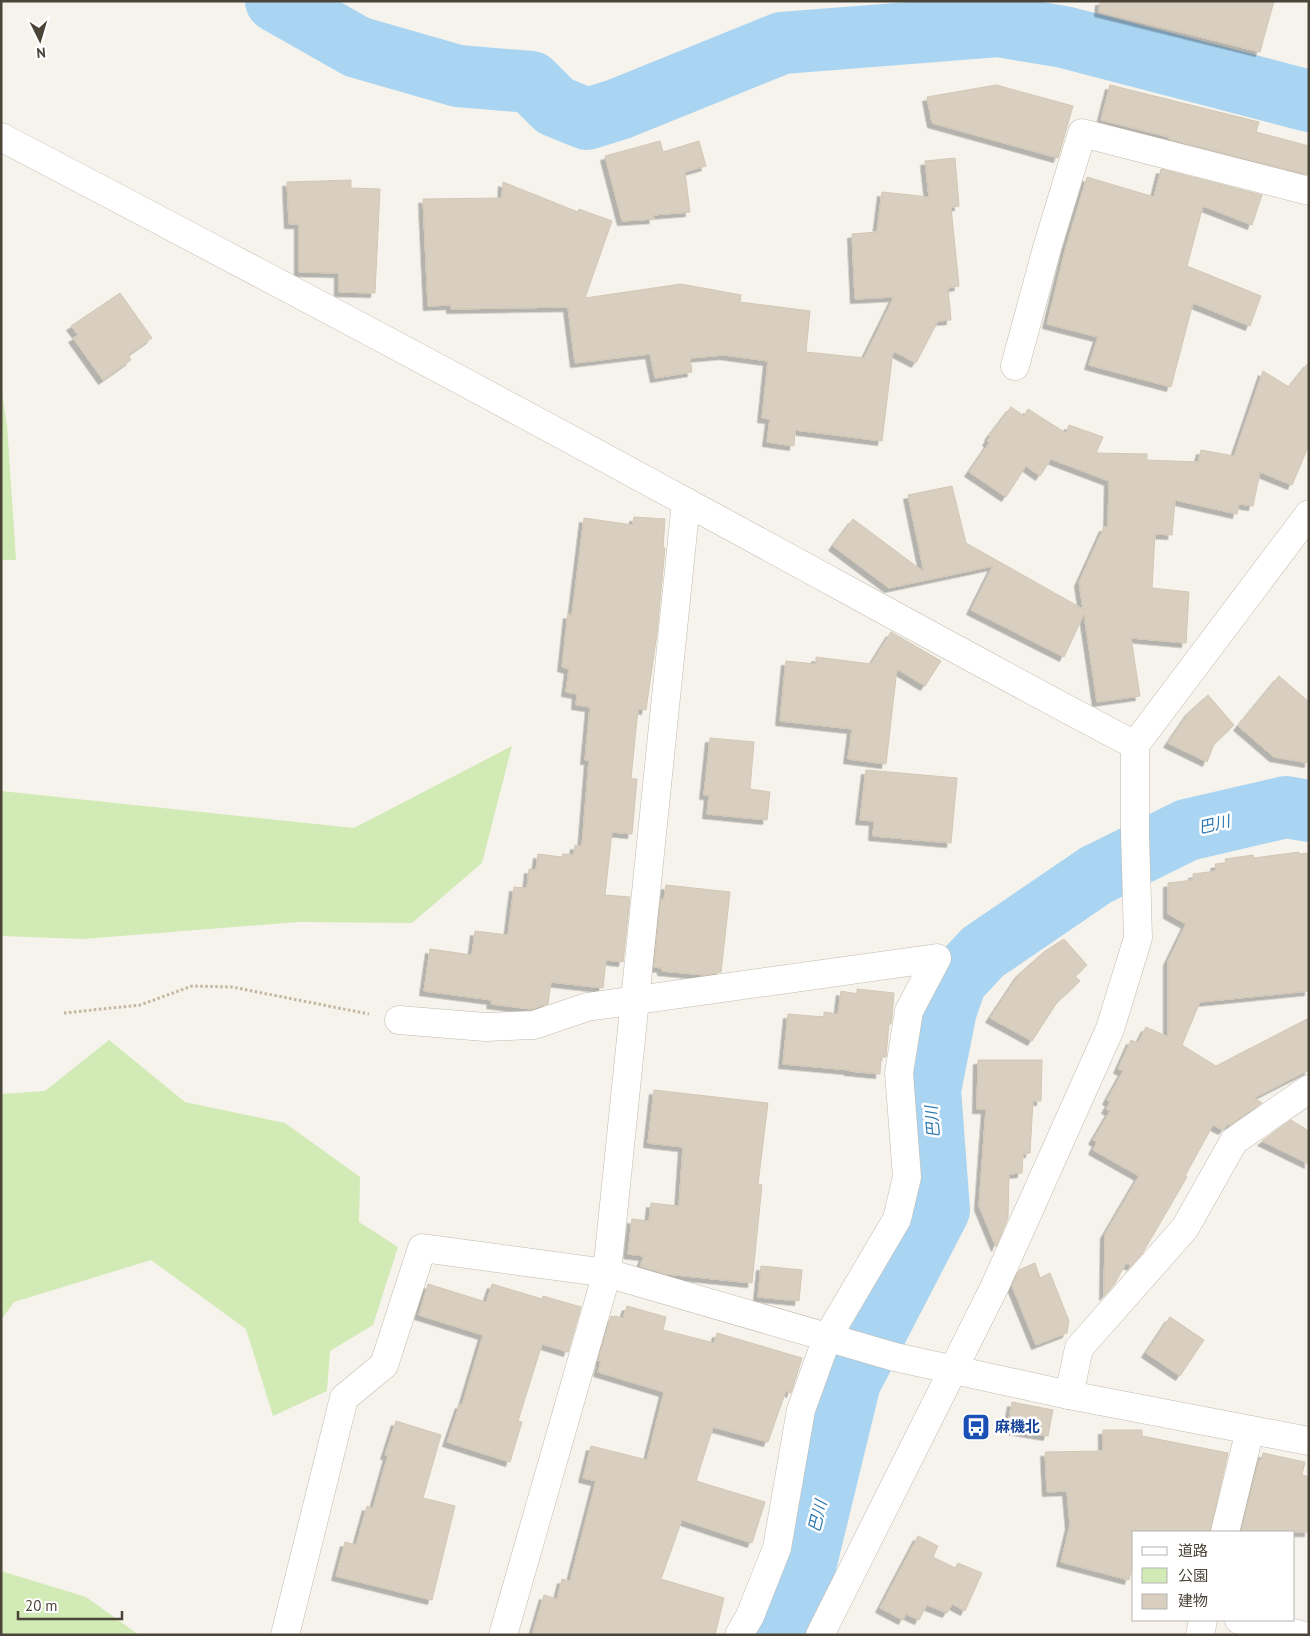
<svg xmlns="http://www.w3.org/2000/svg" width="1310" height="1636" viewBox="0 0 1310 1636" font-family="'PT Sans','Noto Sans JP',sans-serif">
  <defs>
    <filter id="shadow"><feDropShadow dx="-4.5" dy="4.5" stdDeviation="0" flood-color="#0004"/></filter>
  </defs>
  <rect width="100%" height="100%" fill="#f6f3ec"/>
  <!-- green -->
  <g fill="#d2eab5">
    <polygon points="1,388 7,425 16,560 1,560"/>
    <polygon points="512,746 482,863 412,923 298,922 83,939 1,936 1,791 354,828"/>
    <polygon points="109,1040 185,1102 285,1123 360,1177 359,1222 398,1247 373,1325 330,1351 327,1391 273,1416 246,1329 151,1260 14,1302 1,1320 1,1094 45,1091"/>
    <polygon points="1,1571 86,1597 139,1635 1,1635"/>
  </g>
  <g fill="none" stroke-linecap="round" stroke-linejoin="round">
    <!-- river -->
    <g stroke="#a9d4f2" stroke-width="62">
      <polyline points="276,1 357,47 458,76 531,82 555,106 587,119 619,109 782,43 998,26 1064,37 1309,101"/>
      <polyline points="773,1635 802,1579 850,1382 939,1210 930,1090 946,1010 956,981 983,952 1096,875 1187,830 1286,807 1309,811"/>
    </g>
  </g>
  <!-- building -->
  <g fill="#d8cfc1" stroke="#d3c7b4" filter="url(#shadow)">
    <polygon points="1100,1 1274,1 1260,52 1099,12"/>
    <polygon points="996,85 1073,106 1058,158 932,123 927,97"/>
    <polygon points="1110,85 1259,122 1256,132 1309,146 1309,175 1169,139 1169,137 1101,120"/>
    <polygon points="660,141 663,152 699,141 706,166 685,172 690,212 653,215 654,219 622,221 605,156"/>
    <polygon points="955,158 959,206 951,207 959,286 948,288 951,320 938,321 916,363 893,351 882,441 795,430 794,446 767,442 770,419 762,418 768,361 724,355 690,358 692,372 655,378 650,354 575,363 568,307 451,309 451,305 428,306 423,199 502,198 503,182 578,212 579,209 612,221 585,298 681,284 741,295 740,302 810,311 806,352 864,358 894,297 855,299 852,234 877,232 882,192 929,197 925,161"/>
    <polygon points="1161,169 1262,195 1252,225 1203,206 1187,266 1261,296 1250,326 1193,303 1171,387 1089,365 1098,337 1047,324 1066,247 1087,177 1154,197"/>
    <polygon points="351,180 351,188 380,189 375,293 339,292 339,273 299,272 299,224 289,224 287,182"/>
    <polygon points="120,293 152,338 128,355 131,360 103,380 73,338 78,335 71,326"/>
    <polygon points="1309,362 1309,445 1292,485 1260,472 1253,506 1239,504 1237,514 1175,500 1172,535 1155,534 1152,588 1189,592 1186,643 1131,638 1140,696 1097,702 1084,614 1064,657 971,610 993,566 889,588 833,546 853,519 924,572 908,495 952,486 966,543 1083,609 1079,582 1104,527 1108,527 1109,481 1051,459 1040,476 1026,466 1006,497 969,472 989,443 987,441 990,437 989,436 1011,407 1024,416 1028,409 1066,433 1069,425 1103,437 1096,453 1147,454 1147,460 1198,462 1201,450 1234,456 1263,371 1289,387"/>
    <polygon points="634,517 665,519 663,548 665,548 657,633 646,710 638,709 631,779 637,779 632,834 612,832 605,895 630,897 623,962 606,960 603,988 551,982 548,1004 531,1009 491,1004 492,1000 424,991 430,949 472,955 475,931 508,935 514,887 527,888 529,869 536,870 538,854 562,857 563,854 574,855 575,845 582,846 589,760 585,760 590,707 576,705 577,694 566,692 569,669 562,667 568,614 572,615 584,518 633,525"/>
    <polygon points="891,632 941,661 925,686 897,669 886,764 848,759 852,729 780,721 786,661 816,664 816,657 871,664"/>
    <polygon points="1279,676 1309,702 1309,763 1274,757 1238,726"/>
    <polygon points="1208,695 1234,725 1214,744 1207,762 1168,743 1190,711"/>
    <polygon points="710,738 754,742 750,789 770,792 767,820 707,814 709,795 704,795"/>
    <polygon points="866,770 957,778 951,843 873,836 874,821 860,820"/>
    <polygon points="1299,852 1299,854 1309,853 1309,991 1200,1002 1182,1045 1216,1066 1309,1018 1309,1070 1254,1098 1262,1103 1230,1125 1228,1124 1223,1130 1213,1125 1185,1176 1187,1177 1142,1254 1131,1266 1126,1263 1114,1285 1104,1296 1105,1234 1139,1176 1093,1150 1097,1142 1093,1140 1110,1111 1106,1109 1110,1102 1107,1100 1123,1071 1118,1069 1131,1040 1138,1043 1146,1027 1168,1037 1168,961 1186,924 1168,914 1168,883 1193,880 1193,874 1216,871 1215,864 1226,863 1225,859 1253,855 1254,858"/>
    <polygon points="666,885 730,892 721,972 705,975 662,971 662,968 654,967 661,899 664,900"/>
    <polygon points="1064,939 1087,965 1075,976 1080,981 1058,1001 1032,1041 990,1018 1020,973 1045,951"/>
    <polygon points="857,989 894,993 892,1017 891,1024 889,1024 886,1057 881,1057 880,1074 849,1071 849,1070 783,1064 788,1014 824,1017 824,1012 838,1014 841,991 857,994"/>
    <polygon points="978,1060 1042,1060 1041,1101 1033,1101 1030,1153 1023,1154 1022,1173 1009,1174 1008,1218 996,1247 979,1206 986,1109 977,1109"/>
    <polygon points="654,1090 768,1103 758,1184 762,1185 752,1283 666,1274 640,1266 644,1256 628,1254 632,1219 649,1221 651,1203 679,1206 683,1147 648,1143"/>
    <polygon points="1291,1120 1309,1131 1309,1164 1262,1141"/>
    <polygon points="1035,1263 1040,1278 1050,1273 1069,1321 1067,1333 1036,1345 1012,1286 1019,1270"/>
    <polygon points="761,1266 802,1270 799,1301 758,1297"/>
    <polygon points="428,1284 486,1302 492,1284 542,1299 543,1296 581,1307 568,1352 542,1344 518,1421 522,1422 510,1462 447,1442 460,1404 462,1405 483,1335 419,1315"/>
    <polygon points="627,1306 666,1317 663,1330 714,1343 717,1333 802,1358 791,1393 786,1391 768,1442 713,1427 696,1481 765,1502 752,1543 682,1520 661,1579 724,1598 715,1635 532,1635 544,1595 557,1599 562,1579 570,1581 596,1481 583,1478 591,1446 647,1460 664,1392 598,1372 601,1361 598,1361 611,1316 614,1317 615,1316 623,1318"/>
    <polygon points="1170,1317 1204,1340 1180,1376 1146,1353"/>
    <polygon points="1012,1402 1053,1410 1048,1436 1007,1429"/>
    <polygon points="396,1421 441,1435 423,1498 455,1506 432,1600 336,1576 345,1542 356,1545 367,1506 373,1508 388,1455 385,1455"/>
    <polygon points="1103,1430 1142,1430 1142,1436 1228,1453 1210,1532 1134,1532 1134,1560 1129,1580 1061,1562 1070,1525 1067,1491 1047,1492 1045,1452 1103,1451"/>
    <polygon points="1263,1453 1305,1462 1302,1475 1309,1477 1309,1532 1241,1532 1259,1460 1261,1460"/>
    <polygon points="918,1536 938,1546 933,1557 955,1568 958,1563 982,1573 965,1611 952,1604 947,1613 927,1605 919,1620 906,1614 903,1620 880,1608"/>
  </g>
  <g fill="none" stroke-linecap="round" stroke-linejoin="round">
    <defs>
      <g id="street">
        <path d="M1 137C230 257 459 378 686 502 836 583 984 666 1135 745"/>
        <polyline points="1015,366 1047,248 1082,133 1309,191"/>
        <polyline points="399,1020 485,1027 534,1025 587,1007 937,958 909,1011 899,1073 907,1177 897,1219 827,1338 801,1410 777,1548 750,1616 739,1635"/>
        <polyline points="1069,1395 1079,1348 1185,1228 1234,1141 1309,1089"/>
        <polyline points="1225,1532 1250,1430"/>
        <polyline points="1239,1620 1302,1635"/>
        <polyline points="285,1635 344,1398 384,1365 422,1248 607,1273 895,1357 1069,1395 1309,1441"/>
        <polyline points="503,1635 607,1273 686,502"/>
        <polyline points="820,1635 995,1286 1110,1029 1138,938 1135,834 1135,745 1309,514"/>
        <polyline points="1200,1635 1203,1620"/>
      </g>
    </defs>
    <!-- street casing -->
    <use href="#street" stroke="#c2bbae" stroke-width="29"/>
    <!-- path -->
    <polyline stroke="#c4b79f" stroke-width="3" stroke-dasharray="2.5 2.5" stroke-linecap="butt" points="64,1013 140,1005 192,986 232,987 369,1014"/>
    <!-- street -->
    <use href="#street" stroke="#fff" stroke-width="28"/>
  </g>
  <!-- icons -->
  <defs>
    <symbol id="bus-square" viewBox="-11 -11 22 22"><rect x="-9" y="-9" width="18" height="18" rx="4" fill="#1a4fb4" stroke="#fff"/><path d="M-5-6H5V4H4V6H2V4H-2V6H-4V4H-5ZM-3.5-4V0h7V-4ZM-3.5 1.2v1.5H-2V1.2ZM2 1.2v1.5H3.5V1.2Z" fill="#fff"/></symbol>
  </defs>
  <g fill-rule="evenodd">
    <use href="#bus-square" x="960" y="1411" width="32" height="32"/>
  </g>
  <g text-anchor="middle" stroke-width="5" stroke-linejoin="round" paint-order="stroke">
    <!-- transit labels -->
    <g font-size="15" font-weight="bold" fill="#164399" stroke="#fff" text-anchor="start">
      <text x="995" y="1432">麻機北</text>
    </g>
    <!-- water labels -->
    <g font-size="16" font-style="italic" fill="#2e7ab2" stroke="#fff">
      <text transform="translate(1214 824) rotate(-13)" y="6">巴川</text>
      <text transform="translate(932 1122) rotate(-95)" y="6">巴川</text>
      <text transform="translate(817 1516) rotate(-76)" y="6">巴川</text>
    </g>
  </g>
  <!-- border -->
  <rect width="1310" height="1636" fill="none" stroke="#4b4439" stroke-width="5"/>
  <!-- legend -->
  <rect x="1132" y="1531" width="162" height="90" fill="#ffffff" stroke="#b7b4b0"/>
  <rect x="1142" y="1547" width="25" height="8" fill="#ffffff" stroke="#b7b4b0"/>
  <text x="1178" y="1556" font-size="15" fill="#4b4439">道路</text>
  <rect x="1142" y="1568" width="25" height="15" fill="#d2eab5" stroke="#b7b4b0"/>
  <text x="1178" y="1581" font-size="15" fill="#4b4439">公園</text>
  <rect x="1142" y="1594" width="25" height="15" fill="#d8cfc1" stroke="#b7b4b0"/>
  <text x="1178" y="1606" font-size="15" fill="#4b4439">建物</text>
  <!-- north arrow -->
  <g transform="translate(40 40) rotate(175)" stroke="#ffffff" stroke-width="4" paint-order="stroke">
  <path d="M0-4L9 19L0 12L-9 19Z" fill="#4b4439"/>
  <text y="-8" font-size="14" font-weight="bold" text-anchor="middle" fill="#4b4439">N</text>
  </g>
  <!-- scale -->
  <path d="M18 1611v8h104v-8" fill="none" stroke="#4b4439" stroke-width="2.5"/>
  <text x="25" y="1611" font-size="15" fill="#4b4439" stroke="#ffffff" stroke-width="4" paint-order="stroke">20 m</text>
</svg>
